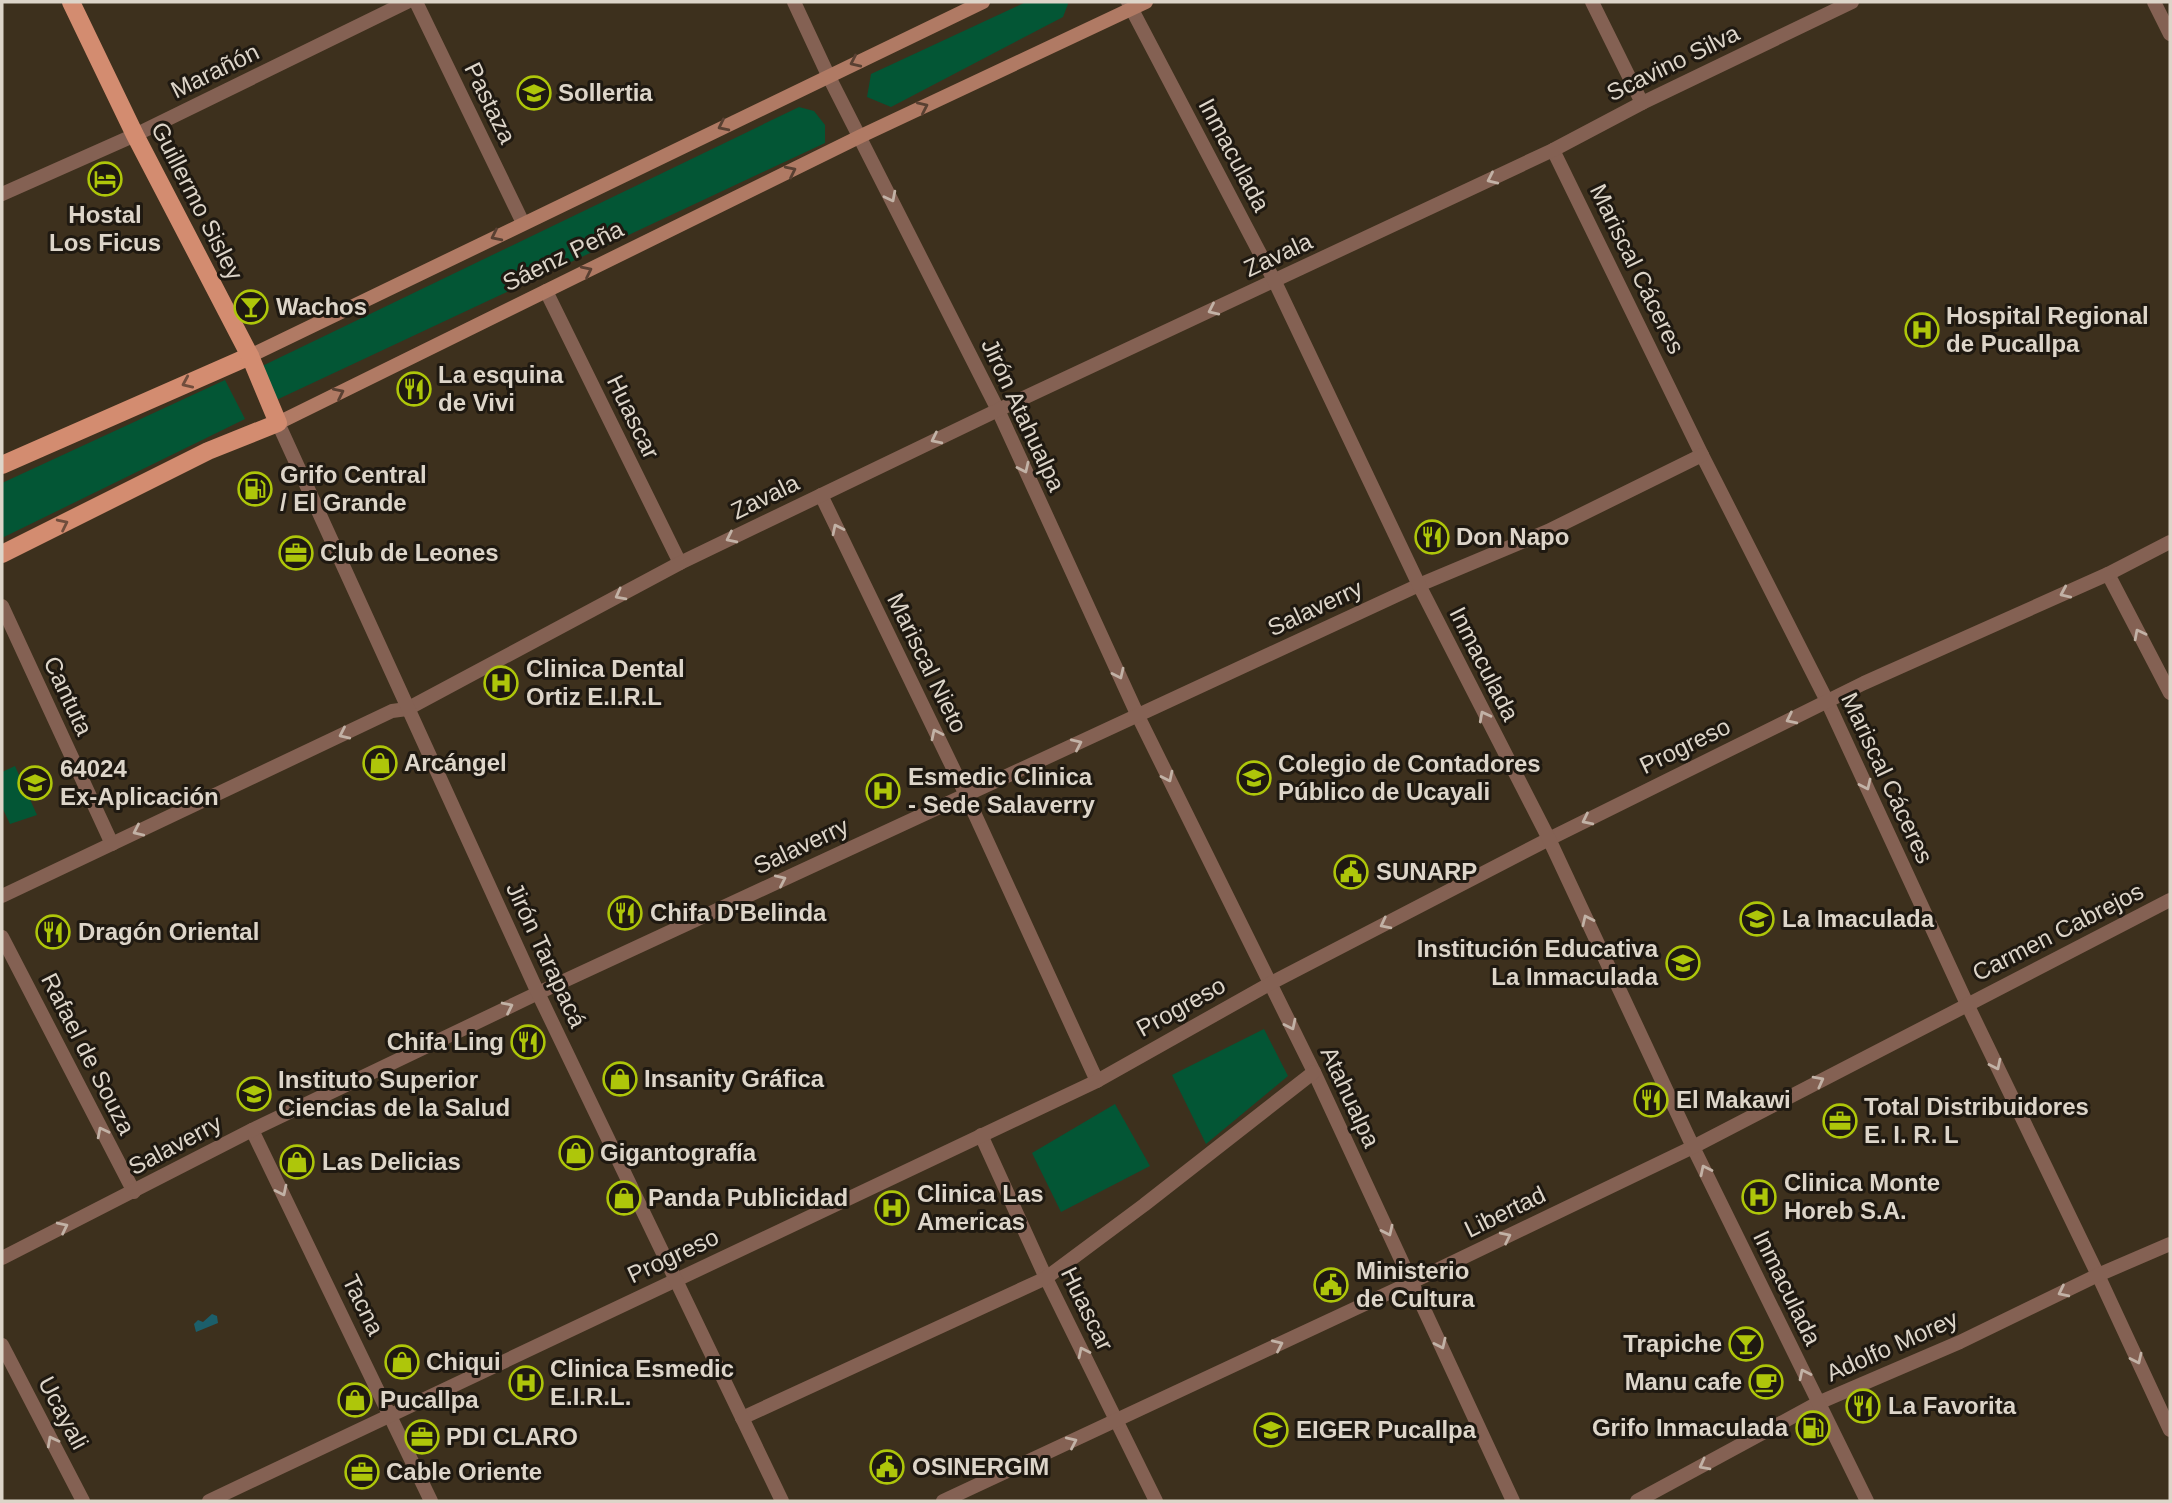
<svg xmlns="http://www.w3.org/2000/svg" width="2172" height="1503" viewBox="0 0 2172 1503" font-family="Helvetica,sans-serif">
  <rect width="100%" height="100%" fill="#3d301d"/>
  <!-- green -->
  <g fill="#035635">
    <polygon points="1026,2 1067,2 1068,4 1063,17 891,107 867,97 871,74"/>
    <polygon points="799,107 814,111 825,125 825,143 272,402 256,369"/>
    <polygon points="225,380 245,419 2,538 2,483"/>
    <polygon points="15,766 37,815 10,824 2,807 2,772"/>
    <polygon points="1264,1029 1288,1076 1206,1144 1172,1075"/>
    <polygon points="1115,1104 1150,1166 1061,1212 1032,1153"/>
  </g>
  <!-- water -->
  <polygon fill="#1c5f6b" points="212,1314 217,1316 218,1323 196,1332 194,1324 198,1320 203,1322"/>
  <g fill="none" stroke-linecap="round" stroke-linejoin="round">
    <!-- minor -->
    <g stroke="#846153" stroke-width="14">
      <polyline points="416,2 523,223"/>
      <polyline points="794,2 828,75 998,410 1138,716 1314,1072 1513,1501"/>
      <polyline points="1592,2 1642,103"/>
      <polyline points="2154,2 2170,34"/>
      <polyline points="1553,150 1702,455 1827,701 1967,1004 2098,1275 2170,1430"/>
      <polyline points="2,194 135,135 407,2"/>
      <polyline points="546,291 680,563"/>
      <polyline points="821,495 966,795 1097,1081"/>
      <polyline points="2108,574 2170,693"/>
      <polyline points="2,606 112,844"/>
      <polyline points="2,896 392,711 407,709 680,563 998,410 1553,150 1642,103 1852,2"/>
      <polyline points="2,937 134,1192"/>
      <polyline points="252,1130 431,1501"/>
      <polyline points="981,1135 1046,1278 1156,1501"/>
      <polyline points="2,1258 252,1130 538,993 1419,585 1548,531 1702,455"/>
      <polyline points="2,1345 83,1501"/>
      <polyline points="742,1418 1046,1278 1144,1205 1314,1072"/>
      <polyline points="209,1501 1097,1081 1271,983 1549,839 1864,683 2108,574 2170,542"/>
      <polyline points="1637,1501 1818,1403 1960,1342 2098,1275 2170,1244"/>
    </g>
    <!-- tertiary -->
    <g stroke="#846153" stroke-width="14">
      <polyline points="1128,2 1275,282 1419,585 1549,839 1693,1147 1867,1501"/>
      <polyline points="278,423 538,993 782,1501"/>
      <polyline points="943,1501 1412,1282 1693,1147 2170,900"/>
    </g>
    <!-- secondary -->
    <g stroke="#b07a64" stroke-width="14">
      <polyline points="250,356 983,2"/>
      <polyline points="278,423 861,136 1146,2"/>
    </g>
    <!-- primary -->
    <g stroke="#d38c70" stroke-width="18">
      <polyline points="2,465 250,356"/>
      <polyline points="2,554 208,451 278,423 250,356 135,135 71,2"/>
    </g>
  </g>
  <!-- one-way arrows -->
  <defs><path id="oneway-chevron" d="M-2-3.5L2.5 0L-2 3.5" fill="none" stroke-width="1.6" stroke-linecap="round" stroke-linejoin="round" transform="scale(1.75)"/></defs>
  <g stroke="#594032">
    <use href="#oneway-chevron" transform="translate(855 62) rotate(155)"/>
    <use href="#oneway-chevron" transform="translate(923 107) rotate(-25)"/>
    <use href="#oneway-chevron" transform="translate(723 126) rotate(154)"/>
    <use href="#oneway-chevron" transform="translate(791 171) rotate(-26)"/>
    <use href="#oneway-chevron" transform="translate(496 236) rotate(154)"/>
    <use href="#oneway-chevron" transform="translate(587 271) rotate(-26)"/>
    <use href="#oneway-chevron" transform="translate(339 393) rotate(-26)"/>
  </g>
  <g stroke="#c2b2a6">
    <use href="#oneway-chevron" transform="translate(1492 179) rotate(155)"/>
    <use href="#oneway-chevron" transform="translate(891 197) rotate(63)"/>
    <use href="#oneway-chevron" transform="translate(1213 310) rotate(155)"/>
    <use href="#oneway-chevron" transform="translate(936 439) rotate(154)"/>
    <use href="#oneway-chevron" transform="translate(1024 468) rotate(65)"/>
    <use href="#oneway-chevron" transform="translate(837 529) rotate(-116)"/>
    <use href="#oneway-chevron" transform="translate(731 538) rotate(154)"/>
    <use href="#oneway-chevron" transform="translate(2065 593) rotate(156)"/>
    <use href="#oneway-chevron" transform="translate(620 595) rotate(152)"/>
    <use href="#oneway-chevron" transform="translate(2139 634) rotate(-117)"/>
    <use href="#oneway-chevron" transform="translate(1119 674) rotate(65)"/>
    <use href="#oneway-chevron" transform="translate(1484 716) rotate(-118)"/>
    <use href="#oneway-chevron" transform="translate(1791 719) rotate(154)"/>
    <use href="#oneway-chevron" transform="translate(344 734) rotate(155)"/>
    <use href="#oneway-chevron" transform="translate(936 734) rotate(-116)"/>
    <use href="#oneway-chevron" transform="translate(1077 744) rotate(-25)"/>
    <use href="#oneway-chevron" transform="translate(1168 777) rotate(64)"/>
    <use href="#oneway-chevron" transform="translate(1866 785) rotate(65)"/>
    <use href="#oneway-chevron" transform="translate(1587 820) rotate(154)"/>
    <use href="#oneway-chevron" transform="translate(138 831) rotate(155)"/>
    <use href="#oneway-chevron" transform="translate(781 880) rotate(-25)"/>
    <use href="#oneway-chevron" transform="translate(1587 920) rotate(-115)"/>
    <use href="#oneway-chevron" transform="translate(1385 924) rotate(153)"/>
    <use href="#oneway-chevron" transform="translate(508 1007) rotate(-26)"/>
    <use href="#oneway-chevron" transform="translate(1291 1025) rotate(64)"/>
    <use href="#oneway-chevron" transform="translate(1996 1065) rotate(64)"/>
    <use href="#oneway-chevron" transform="translate(1819 1081) rotate(-28)"/>
    <use href="#oneway-chevron" transform="translate(102 1132) rotate(-117)"/>
    <use href="#oneway-chevron" transform="translate(1705 1170) rotate(-116)"/>
    <use href="#oneway-chevron" transform="translate(282 1191) rotate(64)"/>
    <use href="#oneway-chevron" transform="translate(63 1227) rotate(-26)"/>
    <use href="#oneway-chevron" transform="translate(1388 1231) rotate(65)"/>
    <use href="#oneway-chevron" transform="translate(1506 1237) rotate(-26)"/>
    <use href="#oneway-chevron" transform="translate(2063 1292) rotate(154)"/>
    <use href="#oneway-chevron" transform="translate(1441 1344) rotate(65)"/>
    <use href="#oneway-chevron" transform="translate(1278 1345) rotate(-25)"/>
    <use href="#oneway-chevron" transform="translate(1083 1352) rotate(-116)"/>
    <use href="#oneway-chevron" transform="translate(2137 1359) rotate(65)"/>
    <use href="#oneway-chevron" transform="translate(1804 1374) rotate(-116)"/>
    <use href="#oneway-chevron" transform="translate(52 1441) rotate(-118)"/>
    <use href="#oneway-chevron" transform="translate(1072 1442) rotate(-25)"/>
    <use href="#oneway-chevron" transform="translate(1704 1465) rotate(152)"/>
  </g>
  <g stroke="#704d3c">
    <use href="#oneway-chevron" transform="translate(187 383) rotate(156)"/>
    <use href="#oneway-chevron" transform="translate(63 524) rotate(-26)"/>
  </g>
  <!-- icons -->
  <defs>
    <symbol id="school-ring" viewBox="-11 -11 22 22"><circle r="9.5" fill="#1f1911" stroke="#aec60a" stroke-width="1.5"/><path d="M0-5L7-2L0 1L-7-2ZM-4 1L0 2.5L4 1V4Q0 6-4 4Z" fill="#aec60a"/></symbol>
    <symbol id="hotel-ring" viewBox="-11 -11 22 22"><circle r="9.5" fill="#1f1911" stroke="#aec60a" stroke-width="1.5"/><path d="M-6-4.5h1.5V1H6V5H4.5V3h-9V5H-6ZM-4 0a1.8 1.8 0 1 1 3.6 0ZM.5 0V-2.5h3Q6-2.5 6 0Z" fill="#aec60a"/></symbol>
    <symbol id="bar-ring" viewBox="-11 -11 22 22"><circle r="9.5" fill="#1f1911" stroke="#aec60a" stroke-width="1.5"/><path d="M-6-5H6L.8 .8V4.5H3.5V6h-7V4.5H-.8V.8Z" fill="#aec60a"/></symbol>
    <symbol id="hospital-ring" viewBox="-11 -11 22 22"><circle r="9.5" fill="#1f1911" stroke="#aec60a" stroke-width="1.5"/><path d="M-5-5h3v3.5h4V-5h3V5h-3V1.5h-4V5h-3Z" fill="#aec60a"/></symbol>
    <symbol id="restaurant-ring" viewBox="-11 -11 22 22"><circle r="9.5" fill="#1f1911" stroke="#aec60a" stroke-width="1.5"/><path d="M-5-6h1v4h1v-4h1v4h1v-4h1v5L-1.5 .5V6h-2V.5L-5-1ZM5-6V6H3V1.5H1.5Q1.5-4 5-6Z" fill="#aec60a"/></symbol>
    <symbol id="fuel-ring" viewBox="-11 -11 22 22"><circle r="9.5" fill="#1f1911" stroke="#aec60a" stroke-width="1.5"/><path d="M-5.5-6h7V0h2V4h1.3V-2.5L3-4.5l.8-.8L6-3V5H2.5V1h-1V6h-7ZM-4.2-4.7v3.2H.2V-4.7Z" fill="#aec60a"/></symbol>
    <symbol id="office-ring" viewBox="-11 -11 22 22"><circle r="9.5" fill="#1f1911" stroke="#aec60a" stroke-width="1.5"/><path d="M-6-3h4V-5.5h4V-3h4V5H-6ZM-1-4.5V-3h2v-1.5ZM-6 0V1H6V0Z" fill="#aec60a"/></symbol>
    <symbol id="shop-ring" viewBox="-11 -11 22 22"><circle r="9.5" fill="#1f1911" stroke="#aec60a" stroke-width="1.5"/><path d="M-5-2.5h2.3a2.7 3.5 0 0 1 5.4 0H5L5.5 6h-11ZM-1.5-2.5h3a1.5 2.3 0 0 0-3 0Z" fill="#aec60a"/></symbol>
    <symbol id="university-ring" viewBox="-11 -11 22 22"><circle r="9.5" fill="#1f1911" stroke="#aec60a" stroke-width="1.5"/><path d="M0-5L7-2L0 1L-7-2ZM-4 1L0 2.5L4 1V4Q0 6-4 4Z" fill="#aec60a"/></symbol>
    <symbol id="civic-ring" viewBox="-11 -11 22 22"><circle r="9.5" fill="#1f1911" stroke="#aec60a" stroke-width="1.5"/><path d="M-.6-6.5H3V-4.5H.6V-3L4-1V1h2V6H-6V1h2V-1L-.6-3ZM-1.2 2.5V6h2.4V2.5Z" fill="#aec60a"/></symbol>
    <symbol id="cafe-ring" viewBox="-11 -11 22 22"><circle r="9.5" fill="#1f1911" stroke="#aec60a" stroke-width="1.5"/><path d="M-5.5-4.5H6V0H3Q3 3.5 0 3.5H-2.5Q-5.5 3.5-5.5 0ZM3-3.2v2h1.7v-2ZM-6 4.5H4V6H-6Z" fill="#aec60a"/></symbol>
  </defs>
  <g fill-rule="evenodd">
    <use href="#school-ring" x="515" y="74" width="38" height="38"/>
    <use href="#hotel-ring" x="86" y="160" width="38" height="38"/>
    <use href="#bar-ring" x="232" y="288" width="38" height="38"/>
    <use href="#hospital-ring" x="1903" y="311" width="38" height="38"/>
    <use href="#restaurant-ring" x="395" y="370" width="38" height="38"/>
    <use href="#fuel-ring" x="236" y="470" width="38" height="38"/>
    <use href="#restaurant-ring" x="1413" y="518" width="38" height="38"/>
    <use href="#office-ring" x="277" y="534" width="38" height="38"/>
    <use href="#hospital-ring" x="482" y="664" width="38" height="38"/>
    <use href="#shop-ring" x="361" y="744" width="38" height="38"/>
    <use href="#university-ring" x="1235" y="759" width="38" height="38"/>
    <use href="#university-ring" x="16" y="764" width="38" height="38"/>
    <use href="#hospital-ring" x="864" y="772" width="38" height="38"/>
    <use href="#civic-ring" x="1332" y="853" width="38" height="38"/>
    <use href="#restaurant-ring" x="606" y="894" width="38" height="38"/>
    <use href="#school-ring" x="1738" y="900" width="38" height="38"/>
    <use href="#restaurant-ring" x="34" y="913" width="38" height="38"/>
    <use href="#school-ring" x="1664" y="944" width="38" height="38"/>
    <use href="#restaurant-ring" x="509" y="1023" width="38" height="38"/>
    <use href="#shop-ring" x="601" y="1060" width="38" height="38"/>
    <use href="#university-ring" x="235" y="1075" width="38" height="38"/>
    <use href="#restaurant-ring" x="1632" y="1081" width="38" height="38"/>
    <use href="#office-ring" x="1821" y="1102" width="38" height="38"/>
    <use href="#shop-ring" x="557" y="1134" width="38" height="38"/>
    <use href="#shop-ring" x="278" y="1143" width="38" height="38"/>
    <use href="#hospital-ring" x="1740" y="1178" width="38" height="38"/>
    <use href="#shop-ring" x="605" y="1179" width="38" height="38"/>
    <use href="#hospital-ring" x="873" y="1189" width="38" height="38"/>
    <use href="#civic-ring" x="1312" y="1266" width="38" height="38"/>
    <use href="#bar-ring" x="1727" y="1325" width="38" height="38"/>
    <use href="#shop-ring" x="383" y="1343" width="38" height="38"/>
    <use href="#cafe-ring" x="1747" y="1363" width="38" height="38"/>
    <use href="#hospital-ring" x="507" y="1364" width="38" height="38"/>
    <use href="#shop-ring" x="336" y="1381" width="38" height="38"/>
    <use href="#restaurant-ring" x="1844" y="1387" width="38" height="38"/>
    <use href="#fuel-ring" x="1794" y="1409" width="38" height="38"/>
    <use href="#university-ring" x="1252" y="1411" width="38" height="38"/>
    <use href="#office-ring" x="403" y="1418" width="38" height="38"/>
    <use href="#civic-ring" x="868" y="1448" width="38" height="38"/>
    <use href="#office-ring" x="343" y="1453" width="38" height="38"/>
  </g>
  <g text-anchor="middle" stroke-width="6" stroke-linejoin="round" paint-order="stroke">
    <!-- street labels -->
    <g font-size="24" fill="#ddd5c9" stroke="#1f1911">
      <text transform="translate(1673 63) rotate(-26)" y="8">Scavino Silva</text>
      <text transform="translate(215 71) rotate(-26)" y="8">Marañón</text>
      <text transform="translate(490 103) rotate(64)" y="8">Pastaza</text>
      <text transform="translate(1234 155) rotate(62)" y="8">Inmaculada</text>
      <text transform="translate(197 201) rotate(63)" y="8">Guillermo Sisley</text>
      <text transform="translate(1278 255) rotate(-25)" y="8">Zavala</text>
      <text transform="translate(563 256) rotate(-26)" y="8">Sáenz Peña</text>
      <text transform="translate(1637 269) rotate(64)" y="8">Mariscal Cáceres</text>
      <text transform="translate(1023 415) rotate(65)" y="8">Jirón Atahualpa</text>
      <text transform="translate(633 417) rotate(64)" y="8">Huascar</text>
      <text transform="translate(765 497) rotate(-26)" y="8">Zavala</text>
      <text transform="translate(1315 608) rotate(-25)" y="8">Salaverry</text>
      <text transform="translate(927 663) rotate(64)" y="8">Mariscal Nieto</text>
      <text transform="translate(1484 664) rotate(63)" y="8">Inmaculada</text>
      <text transform="translate(68 696) rotate(65)" y="8">Cantuta</text>
      <text transform="translate(1685 746) rotate(-26)" y="8">Progreso</text>
      <text transform="translate(1887 778) rotate(65)" y="8">Mariscal Cáceres</text>
      <text transform="translate(801 846) rotate(-25)" y="8">Salaverry</text>
      <text transform="translate(2058 932) rotate(-27)" y="8">Carmen Cabrejos</text>
      <text transform="translate(546 955) rotate(65)" y="8">Jirón Tarapacá</text>
      <text transform="translate(1181 1007) rotate(-29)" y="8">Progreso</text>
      <text transform="translate(88 1054) rotate(63)" y="8">Rafael de Souza</text>
      <text transform="translate(1350 1097) rotate(65)" y="8">Atahualpa</text>
      <text transform="translate(175 1145) rotate(-28)" y="8">Salaverry</text>
      <text transform="translate(1505 1212) rotate(-26)" y="8">Libertad</text>
      <text transform="translate(673 1256) rotate(-25)" y="8">Progreso</text>
      <text transform="translate(1787 1288) rotate(64)" y="8">Inmaculada</text>
      <text transform="translate(363 1305) rotate(64)" y="8">Tacna</text>
      <text transform="translate(1087 1309) rotate(64)" y="8">Huascar</text>
      <text transform="translate(1892 1346) rotate(-24)" y="8">Adolfo Morey</text>
      <text transform="translate(63 1413) rotate(62)" y="8">Ucayali</text>
    </g>
    <!-- poi labels -->
    <g font-size="24" font-weight="bold" fill="#ddd5c9" stroke="#1f1911" text-anchor="start">
      <text x="558" y="101">Sollertia</text>
      <text x="105" y="223" text-anchor="middle">Hostal<tspan x="105" dy="28">Los Ficus</tspan></text>
      <text x="276" y="315">Wachos</text>
      <text x="1946" y="324">Hospital Regional<tspan x="1946" dy="28">de Pucallpa</tspan></text>
      <text x="438" y="383">La esquina<tspan x="438" dy="28">de Vivi</tspan></text>
      <text x="280" y="483">Grifo Central<tspan x="280" dy="28">/ El Grande</tspan></text>
      <text x="1456" y="545">Don Napo</text>
      <text x="320" y="561">Club de Leones</text>
      <text x="526" y="677">Clinica Dental<tspan x="526" dy="28">Ortiz E.I.R.L</tspan></text>
      <text x="404" y="771">Arcángel</text>
      <text x="1278" y="772">Colegio de Contadores<tspan x="1278" dy="28">Público de Ucayali</tspan></text>
      <text x="60" y="777">64024<tspan x="60" dy="28">Ex-Aplicación</tspan></text>
      <text x="908" y="785">Esmedic Clinica<tspan x="908" dy="28">- Sede Salaverry</tspan></text>
      <text x="1376" y="880">SUNARP</text>
      <text x="650" y="921">Chifa D'Belinda</text>
      <text x="1782" y="927">La Imaculada</text>
      <text x="78" y="940">Dragón Oriental</text>
      <text x="1658" y="957" text-anchor="end">Institución Educativa<tspan x="1658" dy="28">La Inmaculada</tspan></text>
      <text x="504" y="1050" text-anchor="end">Chifa Ling</text>
      <text x="644" y="1087">Insanity Gráfica</text>
      <text x="278" y="1088">Instituto Superior<tspan x="278" dy="28">Ciencias de la Salud</tspan></text>
      <text x="1676" y="1108">El Makawi</text>
      <text x="1864" y="1115">Total Distribuidores<tspan x="1864" dy="28">E. I. R. L</tspan></text>
      <text x="600" y="1161">Gigantografía</text>
      <text x="322" y="1170">Las Delicias</text>
      <text x="1784" y="1191">Clinica Monte<tspan x="1784" dy="28">Horeb S.A.</tspan></text>
      <text x="917" y="1202">Clinica Las<tspan x="917" dy="28">Americas</tspan></text>
      <text x="648" y="1206">Panda Publicidad</text>
      <text x="1356" y="1279">Ministerio<tspan x="1356" dy="28">de Cultura</tspan></text>
      <text x="1722" y="1352" text-anchor="end">Trapiche</text>
      <text x="426" y="1370">Chiqui</text>
      <text x="550" y="1377">Clinica Esmedic<tspan x="550" dy="28">E.I.R.L.</tspan></text>
      <text x="1742" y="1390" text-anchor="end">Manu cafe</text>
      <text x="380" y="1408">Pucallpa</text>
      <text x="1888" y="1414">La Favorita</text>
      <text x="1788" y="1436" text-anchor="end">Grifo Inmaculada</text>
      <text x="1296" y="1438">EIGER Pucallpa</text>
      <text x="446" y="1445">PDI CLARO</text>
      <text x="912" y="1475">OSINERGIM</text>
      <text x="386" y="1480">Cable Oriente</text>
    </g>
  </g>
  <!-- border -->
  <rect width="2172" height="1503" fill="none" stroke="#ddd5c9" stroke-width="7"/>
</svg>
